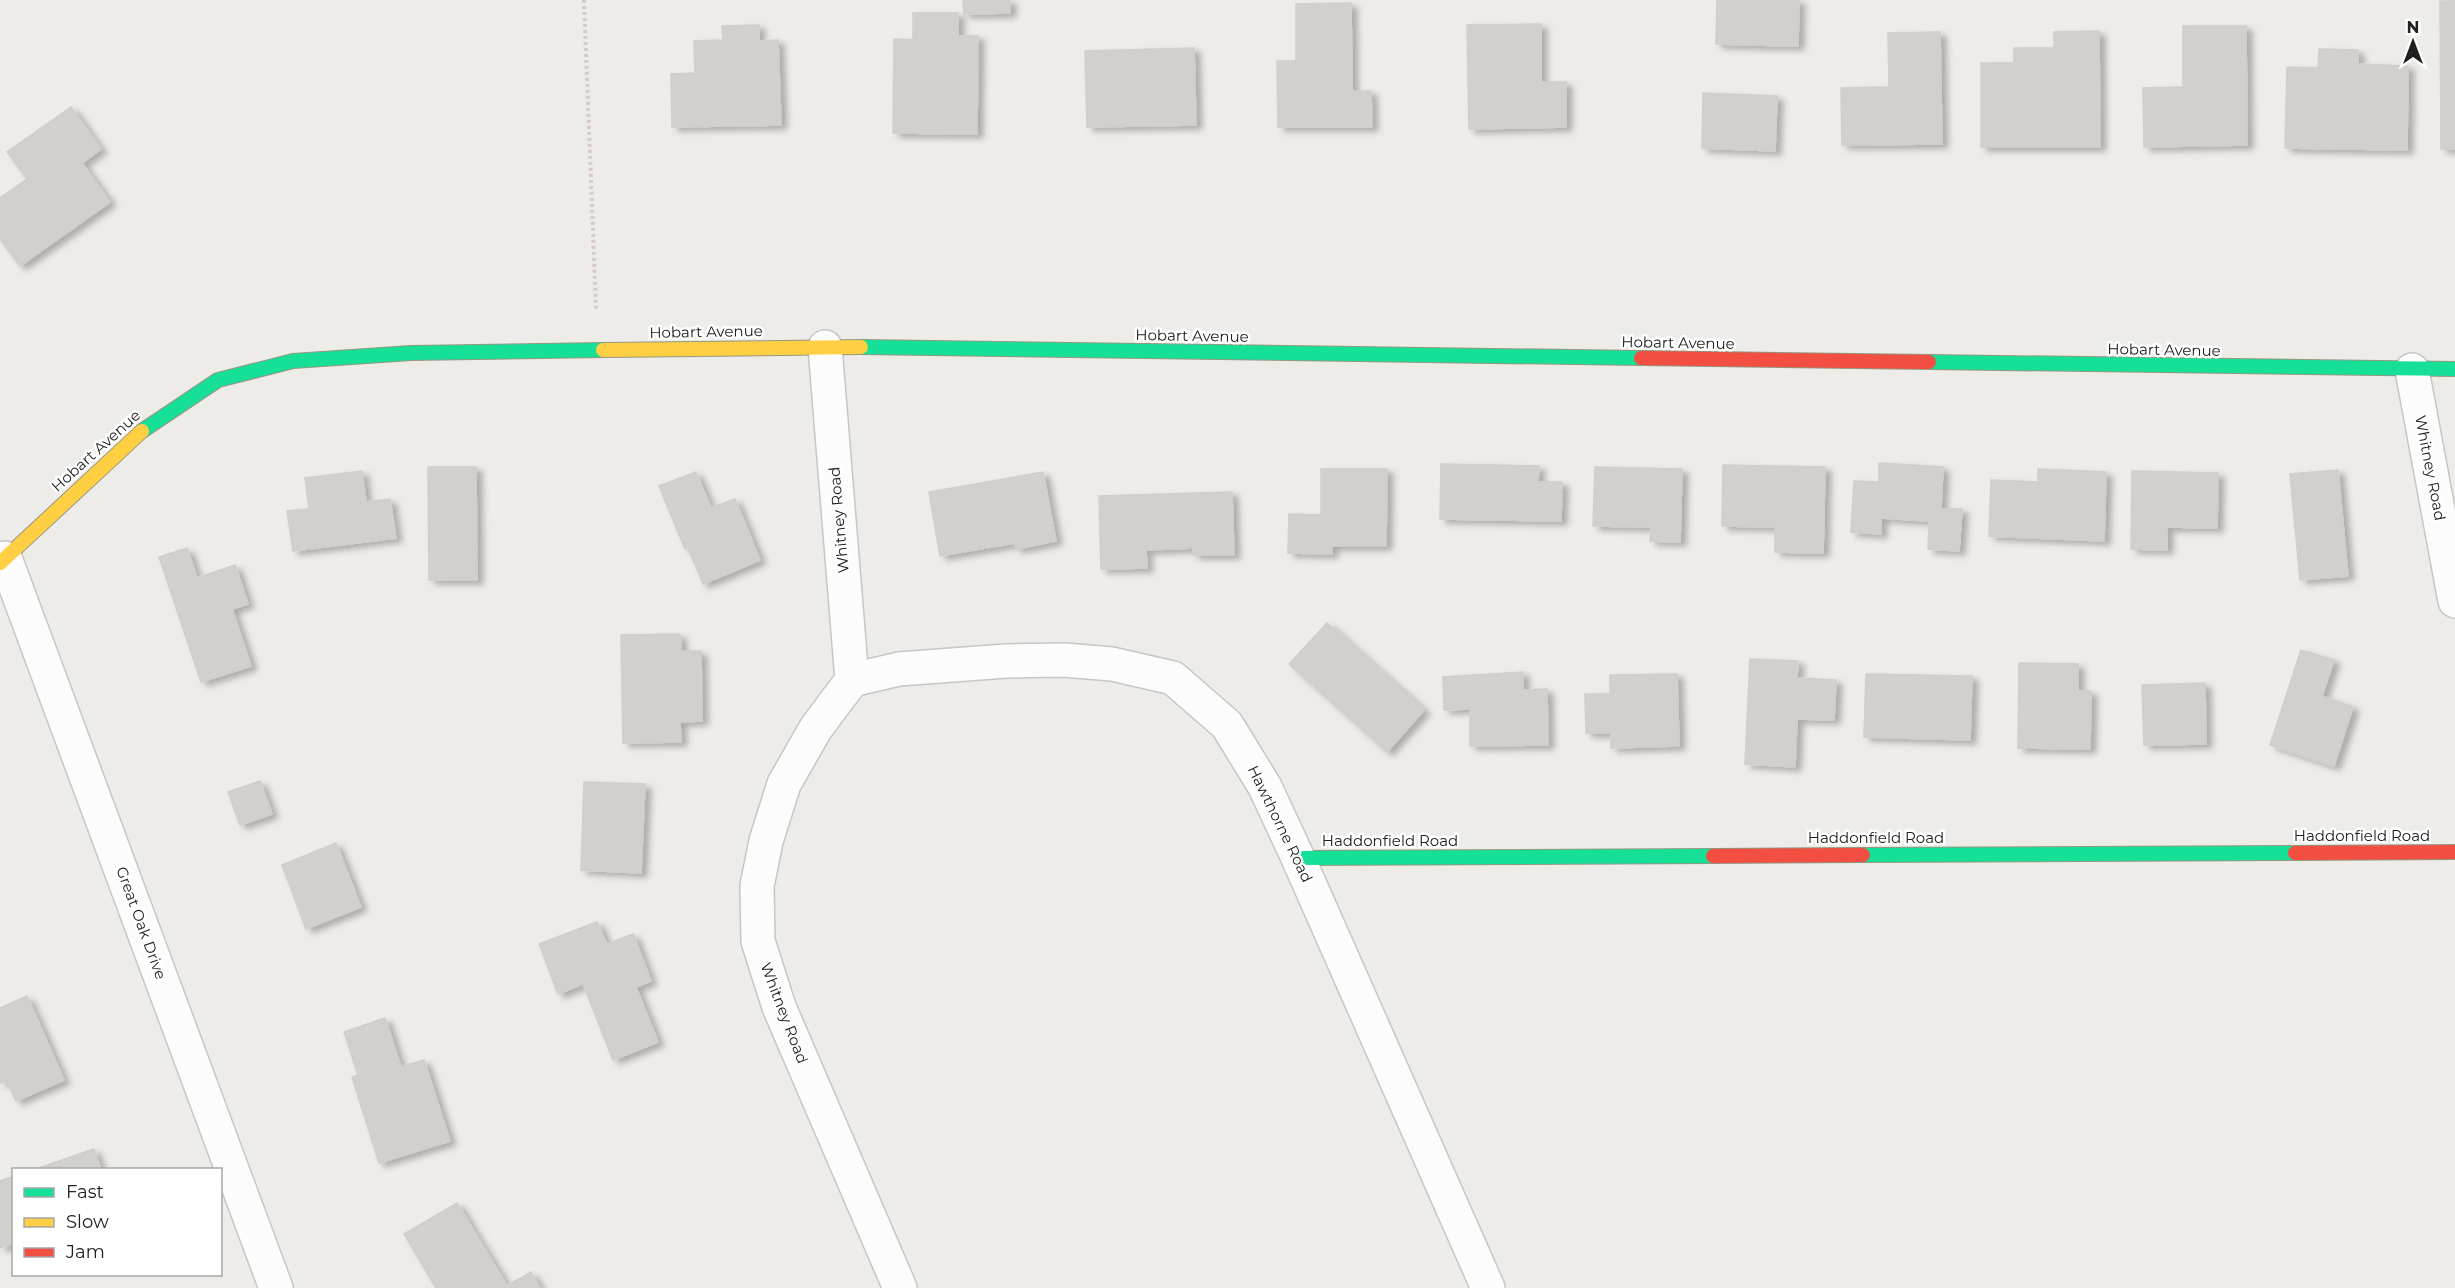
<svg xmlns="http://www.w3.org/2000/svg" width="2455" height="1288" viewBox="0 0 2455 1288" font-family="Montserrat,sans-serif">
  <defs>
    <filter id="shadow"><feDropShadow dx="6" dy="4" stdDeviation="3" flood-color="#0004"/></filter>
  </defs>
  <rect width="100%" height="100%" fill="#eeece8"/>
  <!-- building -->
  <g fill="#d2d0cd" stroke="#d1ceca" stroke-width="1.5" filter="url(#shadow)">
    <polygon points="963,0 1010,0 1010,13 964,14"/>
    <polygon points="1717,0 1799,0 1798,46 1716,44"/>
    <polygon points="2440,1 2455,1 2455,149 2441,149"/>
    <polygon points="1351,3 1352,91 1371,91 1372,127 1278,127 1277,61 1296,61 1296,4"/>
    <polygon points="913,13 958,13 958,36 978,36 977,134 893,133 894,39 913,40"/>
    <polygon points="1541,24 1541,82 1566,82 1566,127 1469,129 1467,25"/>
    <polygon points="759,25 759,41 778,40 781,125 672,127 671,74 695,73 694,41 723,40 722,26"/>
    <polygon points="2183,26 2246,26 2247,145 2144,147 2143,88 2183,87"/>
    <polygon points="2099,31 2100,147 1981,147 1981,63 2014,63 2014,48 2054,48 2054,32"/>
    <polygon points="1940,32 1942,144 1842,145 1841,88 1889,87 1888,33"/>
    <polygon points="1194,48 1196,125 1087,127 1085,51"/>
    <polygon points="2319,49 2358,50 2358,64 2408,66 2407,150 2285,148 2287,67 2318,68"/>
    <polygon points="1703,93 1777,96 1775,151 1702,148"/>
    <polygon points="71,107 101,149 82,163 110,202 20,266 0,239 0,198 27,179 7,152"/>
    <polygon points="1879,463 1943,467 1941,509 1962,509 1959,551 1928,549 1929,521 1881,518 1881,534 1851,532 1854,481 1879,482"/>
    <polygon points="1441,464 1539,466 1538,482 1562,482 1561,521 1440,519"/>
    <polygon points="1723,465 1825,467 1823,553 1775,552 1775,527 1722,526"/>
    <polygon points="428,467 476,467 477,580 429,580"/>
    <polygon points="1595,467 1682,469 1680,542 1650,541 1651,527 1593,526"/>
    <polygon points="1321,469 1387,469 1386,546 1332,546 1332,554 1288,553 1289,514 1321,515"/>
    <polygon points="2038,469 2106,472 2104,541 1989,536 1991,480 2038,482"/>
    <polygon points="2338,470 2348,576 2300,580 2290,474"/>
    <polygon points="362,471 366,502 390,499 396,538 293,551 287,511 309,509 305,478"/>
    <polygon points="2132,471 2218,473 2217,528 2167,527 2167,550 2131,549"/>
    <polygon points="696,472 711,508 735,499 760,560 703,584 688,548 685,549 659,486"/>
    <polygon points="1043,472 1056,541 1016,549 1015,543 940,556 929,492"/>
    <polygon points="1232,492 1234,555 1193,555 1193,548 1146,550 1147,568 1101,569 1099,496"/>
    <polygon points="187,548 197,578 235,565 248,604 232,609 251,666 201,682 159,557"/>
    <polygon points="1327,623 1424,710 1387,752 1289,664"/>
    <polygon points="680,634 681,651 701,651 702,721 680,722 681,742 623,743 621,635"/>
    <polygon points="2301,650 2334,660 2322,696 2353,707 2334,766 2270,745"/>
    <polygon points="1750,659 1798,661 1797,678 1836,680 1834,720 1797,719 1795,767 1745,764"/>
    <polygon points="2019,663 2078,664 2078,691 2091,691 2090,749 2018,748"/>
    <polygon points="1523,672 1523,690 1547,689 1548,745 1470,746 1470,709 1444,710 1443,677"/>
    <polygon points="1677,674 1679,746 1611,748 1611,733 1586,733 1585,694 1610,694 1610,675"/>
    <polygon points="1866,674 1972,676 1970,740 1864,737"/>
    <polygon points="2205,683 2206,744 2144,745 2142,685"/>
    <polygon points="260,781 272,814 240,825 228,792"/>
    <polygon points="584,782 645,784 641,873 581,870"/>
    <polygon points="336,843 361,907 306,929 282,865"/>
    <polygon points="597,922 607,944 633,934 651,981 636,987 658,1042 613,1060 583,984 558,994 539,944"/>
    <polygon points="27,996 64,1080 16,1101 7,1080 0,1083 0,1008"/>
    <polygon points="385,1018 401,1067 424,1060 450,1141 379,1163 352,1077 358,1075 344,1032"/>
    <polygon points="94,1149 101,1170 33,1170"/>
    <polygon points="14,1176 14,1243 0,1248 0,1181"/>
    <polygon points="457,1203 507,1286 531,1272 540,1288 436,1288 404,1234"/>
  </g>
  <g fill="none" stroke-linecap="round" stroke-linejoin="round">
    <defs>
      <g id="street">
        <polyline points="825,347 852,680 816,728 784,784 766,841 757,886 758,941 779,1007 900,1288"/>
        <polyline points="2412,370 2455,601"/>
        <polyline points="5,558 276,1288"/>
        <polyline points="852,680 899,669 1006,661 1064,660 1112,664 1173,678 1227,725 1265,787 1298,858 1488,1288"/>
      </g>
      <g id="fast">
        <polyline points="861,347 1641,358"/>
        <polyline points="1929,362 2455,369"/>
        <polyline points="142,431 218,380 293,361 411,353 603,350"/>
        <polyline points="1863,855 2295,853"/>
        <polyline points="1298,858 1713,856"/>
      </g>
      <g id="slow">
        <polyline points="603,350 861,347"/>
        <polyline points="0,563 142,431"/>
      </g>
      <g id="jam">
        <polyline points="1641,358 1929,362"/>
        <polyline points="2295,853 2455,852"/>
        <polyline points="1713,856 1863,855"/>
      </g>
    </defs>
    <!-- street casing -->
    <use href="#street" stroke="#c7c6c4" stroke-width="36"/>
    <!-- fast casing -->
    <use href="#fast" stroke="#959781" stroke-width="16"/>
    <!-- slow casing -->
    <use href="#slow" stroke="#959781" stroke-width="16"/>
    <!-- jam casing -->
    <use href="#jam" stroke="#959781" stroke-width="16"/>
    <!-- path -->
    <polyline stroke="#d7cac7" stroke-width="4" stroke-dasharray="3 3" stroke-linecap="butt" points="584,0 596,309"/>
    <!-- street -->
    <use href="#street" stroke="#fcfcfc" stroke-width="33"/>
    <!-- fast -->
    <use href="#fast" stroke="#16e098" stroke-width="14"/>
    <!-- slow -->
    <use href="#slow" stroke="#ffcf43" stroke-width="14"/>
    <!-- jam -->
    <use href="#jam" stroke="#f24e42" stroke-width="14"/>
  </g>
  <g text-anchor="middle" stroke-width="5" stroke-linejoin="round" paint-order="stroke">
    <!-- street labels -->
    <g font-size="15" fill="#202020" stroke="#fff">
      <text transform="translate(706 332) rotate(-1)" y="5">Hobart Avenue</text>
      <text transform="translate(1192 336) rotate(1)" y="5">Hobart Avenue</text>
      <text transform="translate(1678 343) rotate(1)" y="5">Hobart Avenue</text>
      <text transform="translate(2164 350) rotate(1)" y="5">Hobart Avenue</text>
      <text transform="translate(96 451) rotate(-42)" y="5">Hobart Avenue</text>
      <text transform="translate(2430 468) rotate(79)" y="5">Whitney Road</text>
      <text transform="translate(839 520) rotate(-95)" y="5">Whitney Road</text>
      <text transform="translate(1280 824) rotate(64)" y="5">Hawthorne Road</text>
      <text x="2362" y="841">Haddonfield Road</text>
      <text x="1876" y="843">Haddonfield Road</text>
      <text x="1390" y="846">Haddonfield Road</text>
      <text transform="translate(141 923) rotate(70)" y="5">Great Oak Drive</text>
      <text transform="translate(784 1013) rotate(69)" y="5">Whitney Road</text>
    </g>
  </g>
  <!-- legend -->
  <rect x="12" y="1168" width="210" height="108" fill="#ffffff" stroke="#a6a6a6" stroke-width="1.5"/>
  <rect x="24" y="1188" width="30" height="9" fill="#16e098" stroke="#a6a6a6" stroke-width="1.5"/>
  <text x="66" y="1198" font-size="18" fill="#202020">Fast</text>
  <rect x="24" y="1218" width="30" height="9" fill="#ffcf43" stroke="#a6a6a6" stroke-width="1.5"/>
  <text x="66" y="1228" font-size="18" fill="#202020">Slow</text>
  <rect x="24" y="1248" width="30" height="9" fill="#f24e42" stroke="#a6a6a6" stroke-width="1.5"/>
  <text x="66" y="1258" font-size="18" fill="#202020">Jam</text>
  <!-- north arrow -->
  <g transform="translate(2413 42)" stroke="#ffffff" stroke-width="4.5" paint-order="stroke">
  <path d="M0-4.5L10 22L0 15L-10 22Z" fill="#202020"/>
  <text y="-9" font-size="16" font-weight="bold" text-anchor="middle" fill="#202020">N</text>
  </g>
</svg>
